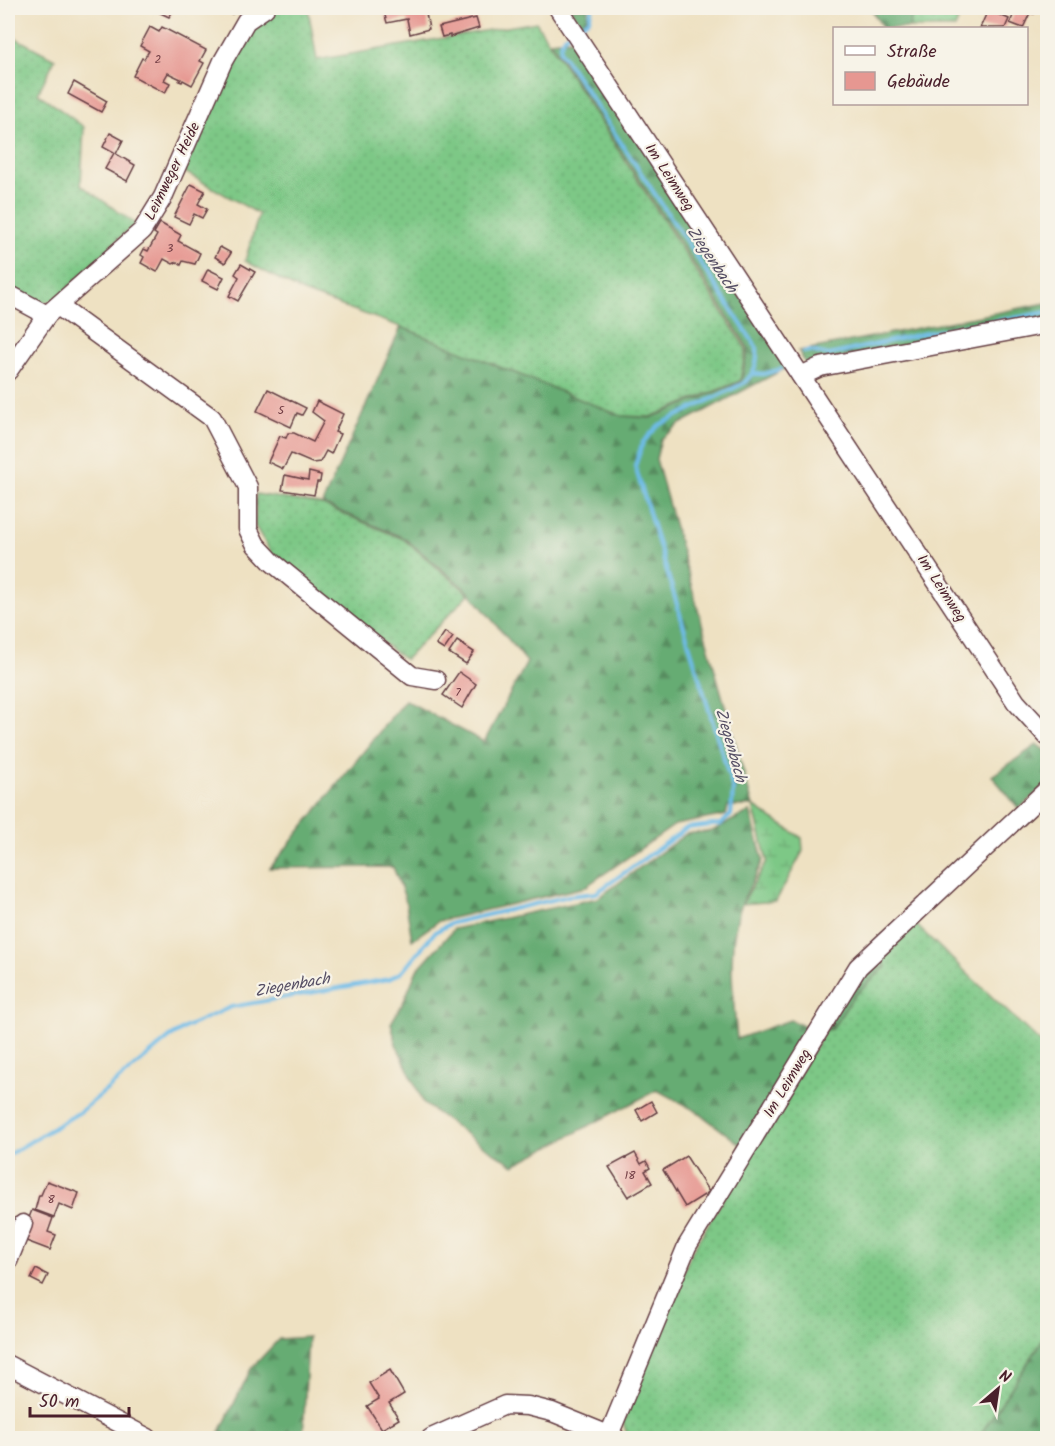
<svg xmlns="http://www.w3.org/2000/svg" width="1055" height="1446" viewBox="0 0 1055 1446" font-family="Kalam,sans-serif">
  <defs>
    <pattern id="grass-dots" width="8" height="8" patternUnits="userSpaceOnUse" patternTransform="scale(1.5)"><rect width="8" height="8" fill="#7dc886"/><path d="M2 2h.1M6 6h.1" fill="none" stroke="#6eab74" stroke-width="1.8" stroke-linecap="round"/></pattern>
    <pattern id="forest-firs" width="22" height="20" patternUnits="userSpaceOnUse" patternTransform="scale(1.5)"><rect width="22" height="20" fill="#66ac73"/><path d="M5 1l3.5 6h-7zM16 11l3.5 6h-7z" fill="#568b5f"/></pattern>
    <pattern id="wetland-marsh" width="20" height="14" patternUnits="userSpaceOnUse" patternTransform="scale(1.5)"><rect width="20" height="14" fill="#7dc886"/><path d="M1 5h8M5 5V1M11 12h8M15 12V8" fill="none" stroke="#6eab74"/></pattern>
  </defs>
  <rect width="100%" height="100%" fill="#f7f3e8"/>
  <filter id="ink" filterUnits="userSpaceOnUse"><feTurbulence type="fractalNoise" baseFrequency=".0167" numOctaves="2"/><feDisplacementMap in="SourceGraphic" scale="12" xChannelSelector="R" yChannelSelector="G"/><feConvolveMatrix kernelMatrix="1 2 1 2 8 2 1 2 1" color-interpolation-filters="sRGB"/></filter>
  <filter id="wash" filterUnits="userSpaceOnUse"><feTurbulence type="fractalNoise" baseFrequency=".008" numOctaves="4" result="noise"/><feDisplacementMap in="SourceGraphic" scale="24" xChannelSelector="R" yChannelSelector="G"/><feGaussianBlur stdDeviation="1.35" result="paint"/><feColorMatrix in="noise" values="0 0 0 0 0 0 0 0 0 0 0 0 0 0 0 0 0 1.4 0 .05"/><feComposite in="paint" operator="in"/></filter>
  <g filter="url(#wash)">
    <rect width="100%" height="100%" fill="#eee1c2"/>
    <!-- grass -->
    <g fill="url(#grass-dots)" stroke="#647458" stroke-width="1.5">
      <polygon points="270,8 308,8 317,60 536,22 746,349 740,381 650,417 621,416 401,327 303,292 245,261 259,214 183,171 248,25"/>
      <polygon points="913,8 963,8 955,28 909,28"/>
      <polygon points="8,34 55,59 38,93 84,127 81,185 137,225 126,232 57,299 40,304 8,287"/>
      <polygon points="256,494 320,504 403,539 469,594 405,660 273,556 255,526"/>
      <polygon points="914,923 1047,1049 1047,1334 978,1438 628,1438 623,1422 692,1251 825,1030 832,1029 853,997 886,966 876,958"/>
    </g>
    <!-- forest -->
    <g fill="url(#forest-firs)" stroke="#58664f" stroke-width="1.5">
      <polygon points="569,8 588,8 587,18 581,23"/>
      <polygon points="870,8 913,8 909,28 883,28"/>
      <polygon points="571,39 788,367 680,424 661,439 656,459 753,806 728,806 726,815 675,825 585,887 439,921 412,940 405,898 393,867 270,868 405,700 484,742 527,662 470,593 404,538 322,504 401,327 621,416 650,418 741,382 748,348 550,41"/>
      <polygon points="1047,303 1047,318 806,365 799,351"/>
      <polygon points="1037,745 1047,751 1047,783 1019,809 992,776"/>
      <path d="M750 811 763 860C757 874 749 887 743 901 726 941 733 997 737 1039L790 1020 814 1030 741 1145 696 1111 657 1090 514 1165 480 1144 424 1104 396 1044 391 1023 403 1003 417 970 454 929 598 898 686 834 712 831Z"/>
      <polygon points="876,958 886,966 853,997 832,1029 825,1030 847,993"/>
      <polygon points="1047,1334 1047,1438 978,1438"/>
      <polygon points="308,1337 303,1438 217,1438 251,1369 279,1339"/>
    </g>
    <!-- wetland -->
    <polygon fill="url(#wetland-marsh)" stroke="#647458" stroke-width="1.5" points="753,806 802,838 803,851 776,901 742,904 767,861"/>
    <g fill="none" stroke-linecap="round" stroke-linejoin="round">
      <!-- stream -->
      <g stroke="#6ebce8" stroke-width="4">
        <polyline points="578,28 589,19 592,8"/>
        <polyline points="803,352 810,351 829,355 926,333 1048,312"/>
        <polyline points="753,374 764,374 781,369"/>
        <path d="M8 1155 80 1112 169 1038 186 1027 231 1007 389 979 402 972 435 932 452 923 569 896 596 893 687 828 721 824 731 815 733 789 635 466 643 442 659 425 744 383C755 372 758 363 757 348L560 51C560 43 562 37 569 33"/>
      </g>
    </g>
    <g id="blocks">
      <!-- building -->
      <g fill="#e69791">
        <polygon points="150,8 175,8 169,17"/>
        <polygon points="219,8 235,8 232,14"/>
        <polygon points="383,8 425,8 429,29 410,34 407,19 387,23"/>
        <polygon points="1010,8 1037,8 1034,14 1030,13 1023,28 1010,23 1014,13 1009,10"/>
        <polygon points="988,10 1009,19 1005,28 980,28"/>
        <polygon points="476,18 479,28 450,37 450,35 442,37 439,27"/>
        <polygon points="150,27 159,32 162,27 206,50 200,61 204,63 192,85 183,80 182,82 179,81 181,79 168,73 164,80 170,83 165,93 133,76 142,58 144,59 149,51 140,46"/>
        <polygon points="74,82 107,101 101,112 68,94"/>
        <polygon points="110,133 123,140 116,154 135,165 127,181 105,169 114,153 103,147"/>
        <polygon points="191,184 205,191 198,204 207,209 202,218 194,214 189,224 174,217"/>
        <polygon points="160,223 181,235 178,241 200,253 195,264 183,261 181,265 177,262 173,264 164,259 157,272 141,263 144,257 141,255 144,249 148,251 157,235 154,233"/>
        <polygon points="220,247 231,253 225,263 215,257"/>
        <polygon points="241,264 255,272 238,301 229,296 239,277 235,274"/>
        <polygon points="208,269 224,277 218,289 202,281"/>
        <polygon points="268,389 306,408 302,415 297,413 291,427 257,411"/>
        <polygon points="317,401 343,414 335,432 340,434 331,454 326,451 320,462 312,463 291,454 283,469 268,462 280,436 286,438 288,433 294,433 313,442 324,421 312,412"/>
        <polygon points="309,472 321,475 320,482 317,482 314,495 282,490 285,475 308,480"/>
        <polygon points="445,632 453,637 444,650 436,645"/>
        <polygon points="457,641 474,652 466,664 449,653"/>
        <polygon points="459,672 476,684 462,708 443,695"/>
        <polygon points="651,1101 657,1112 642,1121 636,1110"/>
        <polygon points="635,1153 641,1164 646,1161 650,1168 645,1171 652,1183 628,1197 609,1167"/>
        <polygon points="686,1156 709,1192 685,1207 663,1170"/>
        <polygon points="47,1181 79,1193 73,1210 59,1204 54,1217 35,1210 39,1195 41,1195"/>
        <polygon points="32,1210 53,1218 48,1232 56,1235 50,1250 21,1239"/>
        <polygon points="36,1269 48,1275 43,1285 31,1279"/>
        <polygon points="390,1370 404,1394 389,1403 399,1419 382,1429 367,1406 379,1399 369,1383"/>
      </g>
    </g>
  </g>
  <g filter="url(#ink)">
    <use href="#blocks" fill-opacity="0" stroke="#633c42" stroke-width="1.5"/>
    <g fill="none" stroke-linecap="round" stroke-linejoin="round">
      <defs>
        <g id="minor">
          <polyline points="558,8 1016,702 1048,737"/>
          <polyline points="8,294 47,315"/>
          <polyline points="58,306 212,418 248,487 248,529 256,545 272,562 412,676 436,680"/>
          <polyline points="8,371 47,315 142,231 163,197 223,61 246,21 265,8"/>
          <polyline points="801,376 820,367 1048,324"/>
          <polyline points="8,1261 23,1224"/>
          <polyline points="8,1365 148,1438"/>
          <polyline points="609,1435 687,1246 858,967 1048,789"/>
          <polyline points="431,1438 505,1405 528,1406 552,1412 616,1438"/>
        </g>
      </defs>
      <!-- minor casing -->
      <use href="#minor" stroke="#633c42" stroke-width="21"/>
      <!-- minor -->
      <use href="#minor" stroke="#fff" stroke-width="18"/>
    </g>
  </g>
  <g text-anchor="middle" stroke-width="4.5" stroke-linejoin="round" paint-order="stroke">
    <!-- number labels -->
    <g font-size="12" fill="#713d44">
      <text x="158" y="63">2</text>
      <text x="170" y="252">3</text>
      <text x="281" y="414">5</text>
      <text x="458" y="696">7</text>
      <text x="630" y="1179">18</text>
      <text x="51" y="1203">8</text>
    </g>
    <!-- street labels -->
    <g font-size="15" fill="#4a1f2b" stroke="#f7f3e8">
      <text transform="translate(172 171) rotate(-64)" y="5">Leimweger Heide</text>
      <text transform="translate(670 177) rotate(57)" y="5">Im Leimweg</text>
      <text transform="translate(942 588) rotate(57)" y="5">Im Leimweg</text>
      <text transform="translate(787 1083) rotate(-59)" y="5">Im Leimweg</text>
    </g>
    <!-- water labels -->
    <g font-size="16" font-style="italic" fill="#554e64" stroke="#f7f3e8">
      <text transform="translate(713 259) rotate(56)" y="6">Ziegenbach</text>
      <text transform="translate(732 745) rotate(74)" y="6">Ziegenbach</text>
      <text transform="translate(292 984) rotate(-10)" y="6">Ziegenbach</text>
    </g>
  </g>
  <!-- margin -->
  <rect width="1055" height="1446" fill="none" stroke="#f7f3e8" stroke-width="30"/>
  <!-- legend -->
  <rect x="833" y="27" width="195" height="78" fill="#f7f3e8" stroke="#b29e9c" stroke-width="1.5"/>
  <rect x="845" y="46" width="30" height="9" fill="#ffffff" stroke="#b29e9c" stroke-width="1.5"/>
  <text x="887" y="57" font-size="18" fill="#4a1f2b">Straße</text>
  <rect x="845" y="72" width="30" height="18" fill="#e69791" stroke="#b29e9c" stroke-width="1.5"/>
  <text x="887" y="87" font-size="18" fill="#4a1f2b">Gebäude</text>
  <!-- north arrow -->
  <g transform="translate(998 1389) rotate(29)" stroke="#f7f3e8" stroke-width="4.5" paint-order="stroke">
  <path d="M0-4.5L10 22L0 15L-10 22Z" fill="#4a1f2b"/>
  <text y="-9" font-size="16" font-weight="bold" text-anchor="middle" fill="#4a1f2b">N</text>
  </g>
  <!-- scale -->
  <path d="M30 1407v9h99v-9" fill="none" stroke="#4a1f2b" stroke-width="3"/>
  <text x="39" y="1407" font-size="18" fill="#4a1f2b" stroke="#f7f3e8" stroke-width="4.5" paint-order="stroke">50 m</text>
</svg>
